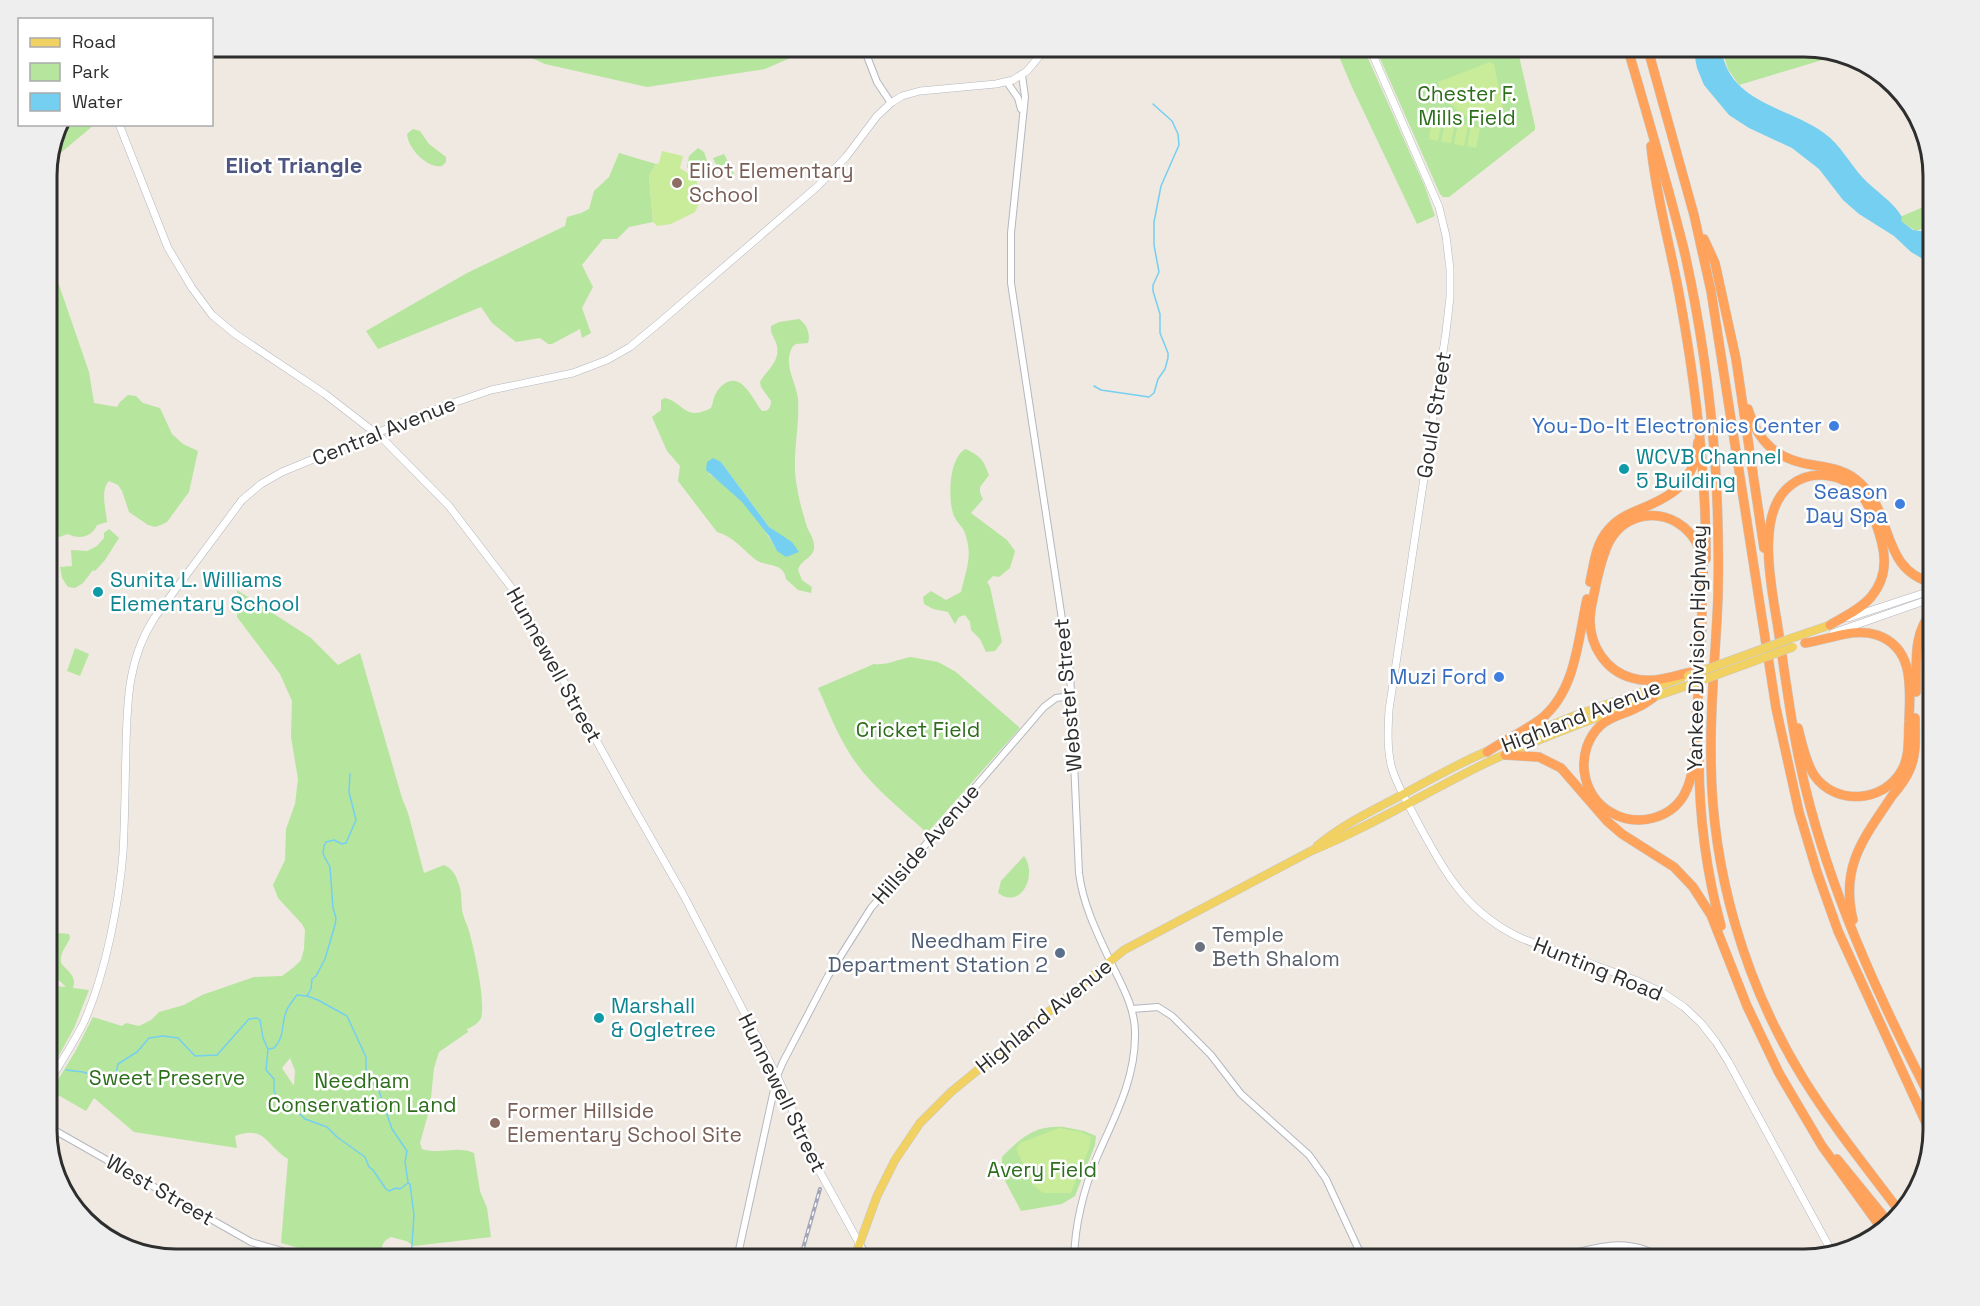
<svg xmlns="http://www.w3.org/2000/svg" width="1980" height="1306" viewBox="0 0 1980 1306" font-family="'Space Grotesk',sans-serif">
  <rect width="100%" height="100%" fill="#efe9e1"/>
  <!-- green -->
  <g fill="#b6e59e" fill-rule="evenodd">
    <polygon points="797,47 806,51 765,69 647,87 545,64 507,47"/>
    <polygon points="1335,47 1363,47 1425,187 1435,216 1417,224 1352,87"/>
    <polygon points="1375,47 1517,47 1535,126 1535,130 1449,197 1443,197 1440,194"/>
    <polygon points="1721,47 1804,47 1836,56 1739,85 1728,69"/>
    <polygon points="58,124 94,125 51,161 47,168"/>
    <path d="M413 129 420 131 429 144 446 157V162L442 166C428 169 408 149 407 134Z"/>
    <polygon points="698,148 704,152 709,166 703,175 698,177 687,167 689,156"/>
    <polygon points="619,153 656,164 649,176 653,222 629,227 617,239 603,239 582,265 593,287 582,308 591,333 582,338 580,329 552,344 548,344 540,338 516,342 492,323 481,307 378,349 366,331 467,273 565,226 567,217 581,213 589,209 594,191 609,177"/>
    <path d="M724 154 735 176C722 174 718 170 713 158Z"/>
    <polygon points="1933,203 1933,224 1916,231 1900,221 1902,216"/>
    <path d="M47 250 89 372 94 403 117 407 120 402 128 395 136 396 143 403 160 408 172 434 183 444 198 451 189 492 167 522 161 525 155 527 148 525 129 512 122 491 118 485 109 481C100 490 106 510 107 522L97 525C92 537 79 540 68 534L47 541Z"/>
    <path d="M799 319C806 323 811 334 808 343L796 344 793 346C782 364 796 381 798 399 800 429 791 457 797 487 799 500 803 514 807 527 810 534 815 540 814 549 812 559 800 560 798 570L802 580 812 587 811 593 798 590 786 579C784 562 766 567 756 560 743 550 733 536 717 532L678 481 680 466 667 451 652 417 661 410V400L665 398C683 402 685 422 711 408 713 404 713 399 715 395 717 391 721 386 724 384 742 371 753 400 762 411 769 412 771 406 771 401L761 387 760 382C767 369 780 363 777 346 775 338 770 334 771 326L779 322ZM721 462 769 527 778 534 777 551C761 522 738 491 709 474Z"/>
    <path d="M966 449C981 457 983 459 989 475 982 486 976 486 983 499L971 513 1007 540 1015 551 1010 568 999 577 993 576 987 582 990 587 1002 642 995 651 986 652 980 639 971 630 970 622 965 615 959 617 955 624 948 612 933 609 924 604 923 597 931 591 946 600 961 592C964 578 971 560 968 546 968 542 965 532 963 529 959 523 955 520 953 513 948 498 949 456 966 449Z"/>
    <polygon points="109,529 119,538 105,560 95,571 93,570 83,583 75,588 68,587 62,578 60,567 72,566 71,550 87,551 97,546 104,538 104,533"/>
    <path d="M237 590 311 638 338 665 360 653 402 798 408 813 424 873 444 865C452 869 455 873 458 882 462 891 461 899 462 909 463 917 467 924 469 931 474 949 486 1001 481 1018 479 1023 472 1027 467 1029L468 1032 439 1052 434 1068 430 1107 420 1143 422 1149C439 1155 458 1145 474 1153L480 1191 487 1208 491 1237 414 1246 406 1241 391 1237C380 1242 382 1249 382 1259H339L281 1243 288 1159C265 1145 266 1125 235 1136L237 1148 134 1132 94 1098 86 1111 51 1091 75 1052 93 1017 122 1026 126 1023 139 1026 151 1020 159 1012 184 1005 202 995 254 977 282 976 294 967 301 960 304 949 305 930 302 924 278 898 273 885 285 860 286 829 295 804 298 779 291 737 292 701 280 674 237 617ZM290 1058 295 1071 294 1086 282 1068Z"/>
    <polygon points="75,648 89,654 80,676 67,671"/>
    <path d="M911 657 938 662 956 672 1020 728 927 833C901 809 869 785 850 754 837 734 828 710 818 688L874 664C886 666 898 659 911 657Z"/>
    <path d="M1024 856C1038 875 1021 910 998 893L1001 881Z"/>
    <path d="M47 932 69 934 70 938C66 947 60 952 61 963 68 972 77 976 73 988L89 990 74 1028 53 1066 47 1064V985L66 987 60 981 49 980 47 983Z"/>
    <path d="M1064 1127 1084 1131 1096 1136 1095 1145 1075 1196 1062 1204 1021 1211 1002 1175V1157C1021 1138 1034 1125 1064 1127Z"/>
  </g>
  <!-- pitch -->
  <g fill="#c9ec9a">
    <polygon points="1797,47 1804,47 1823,53 1799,57"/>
    <path d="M1490 62 1494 64 1505 118C1475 129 1447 110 1438 82Z"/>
    <polygon points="1432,119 1442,121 1438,141 1429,139"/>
    <polygon points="1445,121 1455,123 1451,143 1441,142"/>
    <polygon points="1458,124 1468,125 1464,146 1454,144"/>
    <polygon points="1471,126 1480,128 1476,148 1467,146"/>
    <polygon points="662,151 683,156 680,168 696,179 702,198 695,212 671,224 657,226 653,222 649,176 656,164 659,163"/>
    <polygon points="1059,1128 1081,1132 1091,1137 1089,1149 1071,1193 1043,1193 1033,1185 1016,1149 1020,1143"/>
  </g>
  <!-- water -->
  <g fill="#75cff0">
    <path d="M1693 47H1721C1728 103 1786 106 1824 133 1841 145 1849 163 1863 178 1875 191 1893 201 1902 217L1901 221 1913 230 1933 233V265L1911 252 1894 236 1859 214 1843 200 1819 169 1792 148 1749 128 1729 115 1704 85 1697 68Z"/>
    <polygon points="713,458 721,462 769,527 792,542 799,552 786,557 777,551 769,536 742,502 706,470 707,462"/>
  </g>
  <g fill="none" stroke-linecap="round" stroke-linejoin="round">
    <!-- stream -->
    <g stroke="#75cff0" stroke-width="1.5">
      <polyline points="1094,386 1101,390 1149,397 1154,393 1158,379 1165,369 1168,358 1168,353 1160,333 1160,314 1153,291 1153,285 1159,272 1154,245 1154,222 1161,186 1179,145 1178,134 1172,121 1153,104"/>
      <polyline points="307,996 311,989 312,979 316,976 325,959 335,925 336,918 333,908 330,867 323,854 324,846 326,842 334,840 342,844 346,843 356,820 349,792 350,774"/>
      <path d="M269 1049 274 1048C285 1037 281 1025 286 1012 288 1006 293 1000 297 995L307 996 318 1000 347 1016 366 1057V1074L368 1080 378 1088 392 1129 407 1151 405 1162 408 1182"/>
      <polyline points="47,1063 53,1066"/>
      <polyline points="66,1070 83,1072 101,1078 112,1079 115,1077 118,1064 137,1052 149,1038 163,1036 178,1038 195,1056 217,1055 249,1019 257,1018 260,1020 263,1038 268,1049 266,1070 274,1079 274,1090 277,1099 295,1109 305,1119 327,1127 337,1137 365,1157 369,1167 373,1170 386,1189 389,1191 396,1188 400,1189 408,1183 410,1184 414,1215 411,1259"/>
    </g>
    <defs>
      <g id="tertiary">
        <polyline points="863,46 877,82 891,103"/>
        <path d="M1022 75 1025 97 1011 233V283L1070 672 1079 873C1083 906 1099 937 1113 967 1124 989 1136 1011 1135 1036 1135 1080 1114 1118 1097 1157 1083 1191 1075 1224 1074 1259"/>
        <polyline points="1007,82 1018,98 1021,109"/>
        <polyline points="1132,1009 1158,1007 1172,1016 1211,1055 1241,1094 1309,1155 1326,1179 1363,1259"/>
        <polyline points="47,1126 251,1242 309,1259"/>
        <polyline points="859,1243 869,1259"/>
        <polyline points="737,1259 777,1076 783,1062 828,976 871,908 1044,707 1056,698 1072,696"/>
        <path d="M1553 1259C1590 1249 1627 1234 1662 1259"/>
      </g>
      <g id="secondary">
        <path d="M1369 46 1439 207 1446 236 1450 269V297L1446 332 1389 710C1388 728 1387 747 1391 765 1396 785 1409 805 1418 823 1446 874 1467 914 1523 939L1635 980 1663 993 1684 1007 1701 1023 1716 1042 1728 1061 1832 1252"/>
        <polyline points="119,124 168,248 192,288 212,315 235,334 325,394 383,439 449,506 514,591 627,796 684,896 777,1076 820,1172 859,1243"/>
        <polyline points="1848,618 1933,590"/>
        <polyline points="1833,633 1933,598"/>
        <path d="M47 1085C60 1064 73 1044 84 1022 105 975 119 904 123 853 125 818 125 783 126 748 127 701 128 658 155 617L242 500 261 484 282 472 430 411 491 390 573 373 607 360 630 347 659 323 818 186 846 157 877 116 891 103 902 96 920 91 996 84 1013 80 1027 71 1048 46"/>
      </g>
      <g id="primary">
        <polyline points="1792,638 1830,625"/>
        <polyline points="1509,742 1574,716 1681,678"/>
        <path d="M1317 846C1342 825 1371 811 1400 796 1429 780 1459 763 1490 750"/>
        <path d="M854 1259 877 1196 895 1160 920 1123 951 1092 1124 950 1311 851C1372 826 1428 791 1488 762 1553 732 1621 708 1689 685"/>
      </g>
      <g id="motorway">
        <path d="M1627 46C1647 115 1668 184 1685 254 1700 322 1710 391 1715 461 1718 506 1719 551 1718 596 1716 650 1710 703 1711 756 1711 869 1744 982 1803 1078 1832 1125 1867 1168 1900 1212"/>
        <polyline points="1647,46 1694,215 1711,291 1776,708 1799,812 1817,872 1838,931 1932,1136"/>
        <path d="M1651 146C1656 198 1671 248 1680 299 1696 386 1706 471 1706 559"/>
        <polyline points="1704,239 1715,263 1736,359 1764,548"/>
        <path d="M1748 409C1758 443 1778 460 1813 465 1831 468 1847 470 1860 483 1894 513 1880 570 1933 583"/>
        <path d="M1590 582C1594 565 1595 545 1608 530 1616 520 1626 515 1638 510 1673 496 1694 484 1698 442"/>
        <path d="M1830 625C1843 617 1860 610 1871 597 1891 573 1885 548 1875 521 1871 511 1867 501 1860 493 1843 473 1812 469 1791 485 1754 513 1772 589 1778 628 1787 688 1794 747 1810 806 1838 910 1884 1008 1933 1103"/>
        <path d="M1916 692C1917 661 1912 635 1933 610"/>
        <path d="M1653 698C1648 701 1643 705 1638 707 1626 714 1612 715 1601 725 1574 750 1580 796 1612 813 1637 827 1670 819 1684 795 1689 786 1692 775 1693 764 1696 749 1695 734 1696 719 1700 680 1702 641 1702 601 1702 584 1706 564 1699 548 1690 526 1668 513 1645 516 1609 522 1603 554 1596 584 1594 596 1590 608 1590 620 1590 646 1606 671 1632 678 1654 685 1676 674 1698 671"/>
        <path d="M1798 728C1802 743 1805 761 1814 775 1835 806 1884 803 1902 770 1910 756 1908 738 1909 721 1910 689 1915 648 1877 635 1853 627 1829 640 1805 643"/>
        <path d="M1487 752C1505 740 1525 731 1542 718 1576 690 1578 639 1587 599"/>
        <polyline points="1505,755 1539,757 1561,768 1607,821 1622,834 1674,867 1693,887 1711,915 1747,1006 1779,1073 1822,1146 1882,1229"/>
        <path d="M1699 759C1699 816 1706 871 1721 926"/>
        <path d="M1853 920C1840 866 1864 838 1892 796 1899 788 1906 779 1910 769 1917 753 1915 735 1915 718"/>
        <polyline points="1837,1159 1889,1223"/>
      </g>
    </defs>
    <!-- tertiary casing -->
    <use href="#tertiary" stroke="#b4b7c1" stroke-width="8"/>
    <!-- secondary casing -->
    <use href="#secondary" stroke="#b4b7c1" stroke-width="8"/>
    <!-- primary casing -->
    <use href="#primary" stroke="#c9c9c9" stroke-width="9"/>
    <!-- motorway casing -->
    <use href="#motorway" stroke="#c9c9c9" stroke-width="10"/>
    <!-- tertiary -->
    <use href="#tertiary" stroke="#fff" stroke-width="6"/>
    <!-- secondary -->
    <use href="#secondary" stroke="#fff" stroke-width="7"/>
    <!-- primary -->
    <use href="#primary" stroke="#f2d163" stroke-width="8"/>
    <!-- motorway -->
    <use href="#motorway" stroke="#ffa35c" stroke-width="9"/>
    <defs>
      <polyline id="rail" points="800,1259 820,1189"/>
    </defs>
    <!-- rail casing -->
    <use href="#rail" stroke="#a3a6b8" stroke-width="4"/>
    <!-- rail -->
    <use href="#rail" stroke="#fff" stroke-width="1.5" stroke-dasharray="4.5" stroke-linecap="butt"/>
    <defs>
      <g id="primary-bridge">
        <polyline points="1688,676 1792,638"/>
        <polyline points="1689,685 1793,647"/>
      </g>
    </defs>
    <!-- primary-bridge casing -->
    <use href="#primary-bridge" stroke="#c9c9c9" stroke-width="9" stroke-linecap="butt"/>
    <!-- primary-bridge -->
    <use href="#primary-bridge" stroke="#f2d163" stroke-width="8"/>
  </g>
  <!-- markers -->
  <g fill="#8d6e63" stroke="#fff" stroke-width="2">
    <circle cx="677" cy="183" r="6"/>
    <circle cx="495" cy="1123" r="6"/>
  </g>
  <g fill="#3f7fe0" stroke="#fff" stroke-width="2">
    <circle cx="1834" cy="426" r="6"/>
    <circle cx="1900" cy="504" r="6"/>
    <circle cx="1499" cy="677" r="6"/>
  </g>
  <g fill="#0f9aa8" stroke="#fff" stroke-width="2">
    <circle cx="1624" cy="469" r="6"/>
    <circle cx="98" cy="592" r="6"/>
    <circle cx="599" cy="1018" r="6"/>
  </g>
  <circle fill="#6b7280" stroke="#fff" stroke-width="2" cx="1200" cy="947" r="6"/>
  <circle fill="#5c6f8a" stroke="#fff" stroke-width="2" cx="1060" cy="953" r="6"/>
  <g text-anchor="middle" stroke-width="5" stroke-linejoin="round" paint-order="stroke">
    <!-- park labels -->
    <g font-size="21" fill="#2c6e1b" stroke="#fff">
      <text x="1467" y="101">Chester F.<tspan x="1467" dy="24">Mills Field</tspan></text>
      <text x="918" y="737">Cricket Field</text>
      <text x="167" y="1085">Sweet Preserve</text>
      <text x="362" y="1088">Needham<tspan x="362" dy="24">Conservation Land</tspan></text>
      <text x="1042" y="1177">Avery Field</text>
    </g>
    <!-- education labels -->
    <g font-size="21" fill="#785e54" stroke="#fff" text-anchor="start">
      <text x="689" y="178">Eliot Elementary<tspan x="689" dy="24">School</tspan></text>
      <text x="507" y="1118">Former Hillside<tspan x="507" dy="24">Elementary School Site</tspan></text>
    </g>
    <!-- street labels -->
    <g font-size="21" fill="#2e2e2e" stroke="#fff">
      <text transform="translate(1434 415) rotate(-81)" y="7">Gould Street</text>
      <text transform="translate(384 431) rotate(-22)" y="7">Central Avenue</text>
      <text transform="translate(1697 648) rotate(-89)" y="7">Yankee Division Highway</text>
      <text transform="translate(554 665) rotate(61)" y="7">Hunnewell Street</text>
      <text transform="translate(1068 695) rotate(-95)" y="7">Webster Street</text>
      <text transform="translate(1581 716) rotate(-21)" y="7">Highland Avenue</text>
      <text transform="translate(926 844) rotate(-49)" y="7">Hillside Avenue</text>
      <text transform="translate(1598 969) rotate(22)" y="7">Hunting Road</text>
      <text transform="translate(1044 1016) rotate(-39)" y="7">Highland Avenue</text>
      <text transform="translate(782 1093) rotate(64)" y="7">Hunnewell Street</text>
      <text transform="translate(160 1190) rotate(30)" y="7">West Street</text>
    </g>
    <!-- shop labels -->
    <g font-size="21" fill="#366cbe" stroke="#fff" text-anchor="end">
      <text x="1822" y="433">You-Do-It Electronics Center</text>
      <text x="1888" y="499">Season<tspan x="1888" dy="24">Day Spa</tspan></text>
      <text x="1487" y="684">Muzi Ford</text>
    </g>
    <!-- culture labels -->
    <g font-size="21" fill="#0d838f" stroke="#fff" text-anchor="start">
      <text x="1636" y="464">WCVB Channel<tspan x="1636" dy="24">5 Building</tspan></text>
      <text x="110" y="587">Sunita L. Williams<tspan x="110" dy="24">Elementary School</tspan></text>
      <text x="611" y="1013">Marshall<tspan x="611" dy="24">&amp; Ogletree</tspan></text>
    </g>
    <!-- worship labels -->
    <g font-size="21" fill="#5b616d" stroke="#fff" text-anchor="start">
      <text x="1212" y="942">Temple<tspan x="1212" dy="24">Beth Shalom</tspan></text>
    </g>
    <!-- service labels -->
    <g font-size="21" fill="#4e5e75" stroke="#fff" text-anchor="end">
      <text x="1048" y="948">Needham Fire<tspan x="1048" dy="24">Department Station 2</tspan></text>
    </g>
    <!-- neighbourhood labels -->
    <g font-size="22" font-weight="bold" fill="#4d5680" stroke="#fff">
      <text x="294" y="173">Eliot Triangle</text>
    </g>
  </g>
  <!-- crop -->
  <path d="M0 0H1980V1306H0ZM176 57H1804A119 119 0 0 1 1923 176V1130A119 119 0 0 1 1804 1249H176A119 119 0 0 1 57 1130V176A119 119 0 0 1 176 57Z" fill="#eee" fill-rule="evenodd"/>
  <path fill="none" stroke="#2e2e2e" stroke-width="3" d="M176 57H1804A119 119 0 0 1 1923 176V1130A119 119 0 0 1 1804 1249H176A119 119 0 0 1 57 1130V176A119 119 0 0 1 176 57Z"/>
  <!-- legend -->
  <rect x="18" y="18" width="195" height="108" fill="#ffffff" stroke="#ababab" stroke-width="1.5"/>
  <rect x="30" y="38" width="30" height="9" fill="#f2d163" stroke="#ababab" stroke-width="1.5"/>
  <text x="72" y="48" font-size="18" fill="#2e2e2e">Road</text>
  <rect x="30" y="63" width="30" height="18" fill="#b6e59e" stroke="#ababab" stroke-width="1.5"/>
  <text x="72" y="78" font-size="18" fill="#2e2e2e">Park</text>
  <rect x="30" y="93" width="30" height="18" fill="#75cff0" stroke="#ababab" stroke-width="1.5"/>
  <text x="72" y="108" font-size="18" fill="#2e2e2e">Water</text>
</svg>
